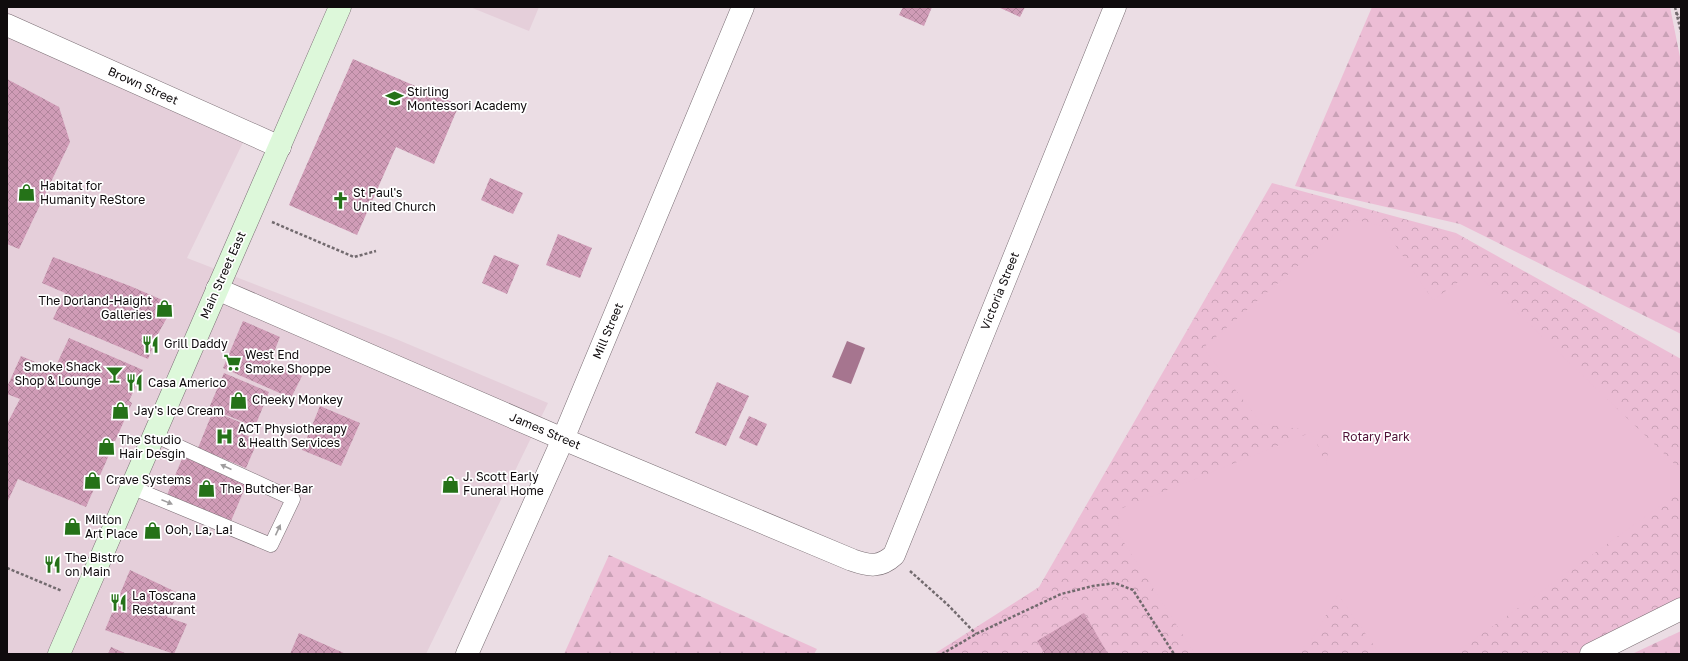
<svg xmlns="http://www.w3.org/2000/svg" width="1688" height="661" viewBox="0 0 1688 661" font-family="'Golos Text',sans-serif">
  <defs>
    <pattern id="forest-firs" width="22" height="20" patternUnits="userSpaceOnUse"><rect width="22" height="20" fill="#ecbdd5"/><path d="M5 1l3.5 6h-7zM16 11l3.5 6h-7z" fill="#c9a1b6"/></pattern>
    <pattern id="park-crowns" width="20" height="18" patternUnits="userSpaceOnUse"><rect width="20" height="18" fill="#ecbdd5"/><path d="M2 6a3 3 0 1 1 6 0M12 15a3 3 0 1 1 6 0" fill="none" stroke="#c9a1b6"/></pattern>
    <pattern id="building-cross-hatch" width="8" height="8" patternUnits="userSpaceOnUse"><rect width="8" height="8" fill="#d09cb7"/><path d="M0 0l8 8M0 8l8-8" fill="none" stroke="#b1859c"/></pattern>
  </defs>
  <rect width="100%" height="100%" fill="#ebdde4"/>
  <!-- built -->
  <g fill="#e5cfda">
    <polygon points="470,7 539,7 529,31"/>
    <polygon points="7,12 250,128 187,258 396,339 548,403 426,654 7,654"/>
  </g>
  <!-- forest -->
  <g fill="url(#forest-firs)">
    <polygon points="1372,7 1670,7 1681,62 1681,334 1460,224 1295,186"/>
    <polygon points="609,555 817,649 814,654 564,654"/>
    <polygon points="1681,631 1681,654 1632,654"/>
  </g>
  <!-- park -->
  <polygon fill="url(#park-crowns)" points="1272,183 1456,233 1681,359 1681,611 1586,654 934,654 1039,587"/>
  <!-- pitch -->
  <polygon fill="#ecbdd5" points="1352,219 1382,226 1433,300 1474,271 1681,470 1681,491 1454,654 1380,654 1338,595 1310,642 1294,654 1195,654 1118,533 1120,509 1312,432 1326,465 1331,433 1262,424 1203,348"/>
  <!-- water -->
  <polygon fill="#a6758f" points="847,341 865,348 851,384 832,377"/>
  <!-- building -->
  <g fill="url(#building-cross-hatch)">
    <polygon points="903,7 932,7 924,26 899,15"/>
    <polygon points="998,7 1025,7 1020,17"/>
    <polygon points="353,59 459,105 434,164 396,147 357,235 289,205"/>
    <polygon points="7,79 59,107 70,142 19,249 7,244"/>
    <polygon points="490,178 523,193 513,214 481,200"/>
    <polygon points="558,234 592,248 580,278 546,265"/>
    <polygon points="494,255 519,265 507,294 482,283"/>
    <polygon points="53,257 130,286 174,305 159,332 148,359 53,319 65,293 42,283"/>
    <polygon points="243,321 280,337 270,362 302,376 291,398 223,368"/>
    <polygon points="69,338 143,370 129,401 132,403 86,507 18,479 7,503 7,424 20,399 7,394 7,387 21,356 54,370"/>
    <polygon points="224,373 269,392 256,424 249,422 248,424 209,408"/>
    <polygon points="717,382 749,396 726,446 695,433"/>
    <polygon points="320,406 360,423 341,466 302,450"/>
    <polygon points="213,411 242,423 238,432 258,440 246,468 198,448"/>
    <polygon points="749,416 767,424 757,446 739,438"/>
    <polygon points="184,454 247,483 231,521 167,495"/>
    <polygon points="130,570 178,593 167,617 187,624 174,654 105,630"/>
    <polygon points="1084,613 1108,654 1045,654 1037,641"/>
    <polygon points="299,633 346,654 290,654"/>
    <polygon points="111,647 127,654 108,654"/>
  </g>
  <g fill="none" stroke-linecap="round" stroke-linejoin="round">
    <defs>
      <polyline id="service" points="131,487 271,545 293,499 154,435"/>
      <g id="minor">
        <polyline points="7,25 280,147"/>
        <path d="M217 289 563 439 852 560C869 566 880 568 894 555L1115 7"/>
        <polyline points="467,654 563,439 743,7"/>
        <polyline points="1591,654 1681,609"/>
      </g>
      <polyline id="secondary" points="59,654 340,7"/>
    </defs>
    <!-- service casing -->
    <use href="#service" stroke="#7a6e74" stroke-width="15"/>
    <!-- minor casing -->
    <use href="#minor" stroke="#7a6e74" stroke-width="23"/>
    <!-- secondary casing -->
    <use href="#secondary" stroke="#7a6e74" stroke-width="23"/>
    <!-- path -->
    <g stroke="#726a6e" stroke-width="2.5" stroke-dasharray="3 2" stroke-linecap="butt">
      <polyline points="1675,7 1681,32"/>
      <polyline points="1676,13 1681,18"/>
      <polyline points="272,222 354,257 376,251"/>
      <polyline points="7,568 62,591"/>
      <polyline points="910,571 948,605 976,634"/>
      <polyline points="942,654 976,634 1061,594 1093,586 1115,583 1133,590 1174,654"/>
    </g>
    <!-- service -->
    <use href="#service" stroke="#fff" stroke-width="14"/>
    <!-- minor -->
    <use href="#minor" stroke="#fff" stroke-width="22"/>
    <!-- secondary -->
    <use href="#secondary" stroke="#ddf8da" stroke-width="22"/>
  </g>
  <!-- one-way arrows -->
  <defs><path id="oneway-solid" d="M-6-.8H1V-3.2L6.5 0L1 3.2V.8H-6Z"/></defs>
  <g fill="#9f9d9e">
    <use href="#oneway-solid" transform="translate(226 467) rotate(-156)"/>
    <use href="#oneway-solid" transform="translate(167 502) rotate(22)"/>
    <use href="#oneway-solid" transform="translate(278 530) rotate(-65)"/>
  </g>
  <!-- icons -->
  <defs>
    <symbol id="school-bare" viewBox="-9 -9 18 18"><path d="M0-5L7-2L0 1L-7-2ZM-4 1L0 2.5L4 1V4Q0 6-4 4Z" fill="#257218" stroke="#fff" stroke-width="2.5" paint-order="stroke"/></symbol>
    <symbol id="shop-bare" viewBox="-9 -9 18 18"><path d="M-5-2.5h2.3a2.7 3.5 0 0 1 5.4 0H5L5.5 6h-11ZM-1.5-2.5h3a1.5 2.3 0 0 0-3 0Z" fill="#257218" stroke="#fff" stroke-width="2.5" paint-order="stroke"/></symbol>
    <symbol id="church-bare" viewBox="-9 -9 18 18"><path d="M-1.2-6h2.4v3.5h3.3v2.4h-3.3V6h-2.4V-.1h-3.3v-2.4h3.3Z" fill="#257218" stroke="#fff" stroke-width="2.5" paint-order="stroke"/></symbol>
    <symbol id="restaurant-bare" viewBox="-9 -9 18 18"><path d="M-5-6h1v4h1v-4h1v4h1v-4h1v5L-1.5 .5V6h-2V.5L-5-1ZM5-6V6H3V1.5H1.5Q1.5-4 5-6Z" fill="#257218" stroke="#fff" stroke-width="2.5" paint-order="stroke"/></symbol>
    <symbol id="supermarket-bare" viewBox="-9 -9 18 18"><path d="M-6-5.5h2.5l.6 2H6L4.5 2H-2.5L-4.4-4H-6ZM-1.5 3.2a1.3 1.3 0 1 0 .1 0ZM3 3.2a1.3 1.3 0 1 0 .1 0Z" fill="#257218" stroke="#fff" stroke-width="2.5" paint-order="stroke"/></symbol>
    <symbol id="bar-bare" viewBox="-9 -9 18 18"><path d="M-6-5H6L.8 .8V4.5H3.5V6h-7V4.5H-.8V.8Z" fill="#257218" stroke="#fff" stroke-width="2.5" paint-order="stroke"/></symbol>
    <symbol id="hospital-bare" viewBox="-9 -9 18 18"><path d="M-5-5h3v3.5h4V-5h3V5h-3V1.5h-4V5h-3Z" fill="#257218" stroke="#fff" stroke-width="2.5" paint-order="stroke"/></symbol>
  </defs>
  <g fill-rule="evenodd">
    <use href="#school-bare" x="382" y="86" width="25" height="25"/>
    <use href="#shop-bare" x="14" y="180" width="25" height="25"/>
    <use href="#church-bare" x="328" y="188" width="25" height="25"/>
    <use href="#shop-bare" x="152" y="296" width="25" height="25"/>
    <use href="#restaurant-bare" x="138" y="332" width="25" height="25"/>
    <use href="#supermarket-bare" x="220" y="350" width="25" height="25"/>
    <use href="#bar-bare" x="102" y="362" width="25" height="25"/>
    <use href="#restaurant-bare" x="122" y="370" width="25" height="25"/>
    <use href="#shop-bare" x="226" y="388" width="25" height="25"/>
    <use href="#shop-bare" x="108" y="398" width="25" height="25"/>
    <use href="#hospital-bare" x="212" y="424" width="25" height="25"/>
    <use href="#shop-bare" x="94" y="434" width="25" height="25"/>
    <use href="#shop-bare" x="80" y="468" width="25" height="25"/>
    <use href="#shop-bare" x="438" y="472" width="25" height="25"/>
    <use href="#shop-bare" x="194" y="476" width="25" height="25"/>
    <use href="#shop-bare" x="60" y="514" width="25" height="25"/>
    <use href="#shop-bare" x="140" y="518" width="25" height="25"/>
    <use href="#restaurant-bare" x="40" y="552" width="25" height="25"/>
    <use href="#restaurant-bare" x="106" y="590" width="25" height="25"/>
  </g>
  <g text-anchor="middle" stroke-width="3.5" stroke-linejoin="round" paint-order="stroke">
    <!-- street labels -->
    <g font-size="12" fill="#0f0b0d" stroke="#fff">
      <text transform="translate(143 86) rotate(24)" y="4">Brown Street</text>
      <text transform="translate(223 275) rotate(-66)" y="4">Main Street East</text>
      <text transform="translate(1000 291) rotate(-68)" y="4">Victoria Street</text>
      <text transform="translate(608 331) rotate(-67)" y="4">Mill Street</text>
      <text transform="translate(545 431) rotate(23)" y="4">James Street</text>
    </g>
    <!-- poi labels -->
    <g font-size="12" fill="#0f0b0d" stroke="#fff" text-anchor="start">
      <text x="407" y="96">Stirling<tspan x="407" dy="14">Montessori Academy</tspan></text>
      <text x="40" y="190">Habitat for<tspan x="40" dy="14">Humanity ReStore</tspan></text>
      <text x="353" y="197">St Paul's<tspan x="353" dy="14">United Church</tspan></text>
      <text x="152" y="305" text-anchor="end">The Dorland-Haight<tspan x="152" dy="14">Galleries</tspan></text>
      <text x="164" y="348">Grill Daddy</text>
      <text x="245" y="359">West End<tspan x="245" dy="14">Smoke Shoppe</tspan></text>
      <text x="101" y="371" text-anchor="end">Smoke Shack<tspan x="101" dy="14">Shop &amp; Lounge</tspan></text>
      <text x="148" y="387">Casa Americo</text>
      <text x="252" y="404">Cheeky Monkey</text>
      <text x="134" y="415">Jay's Ice Cream</text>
      <text x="238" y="433">ACT Physiotherapy<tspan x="238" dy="14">&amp; Health Services</tspan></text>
      <text x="119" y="444">The Studio<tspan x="119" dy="14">Hair Desgin</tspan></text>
      <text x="463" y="481">J. Scott Early<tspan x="463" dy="14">Funeral Home</tspan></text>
      <text x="106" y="484">Crave Systems</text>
      <text x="220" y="493">The Butcher Bar</text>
      <text x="85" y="524">Milton<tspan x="85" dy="14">Art Place</tspan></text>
      <text x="165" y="534">Ooh, La, La!</text>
      <text x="65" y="562">The Bistro<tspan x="65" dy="14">on Main</tspan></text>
      <text x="132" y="600">La Toscana<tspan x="132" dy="14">Restaurant</tspan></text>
    </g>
    <!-- park labels -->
    <g font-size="12" fill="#4e1136" stroke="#fff">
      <text x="1376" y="441">Rotary Park</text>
    </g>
  </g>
  <!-- border -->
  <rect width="1688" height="661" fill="none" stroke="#0f0b0d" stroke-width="16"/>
</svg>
